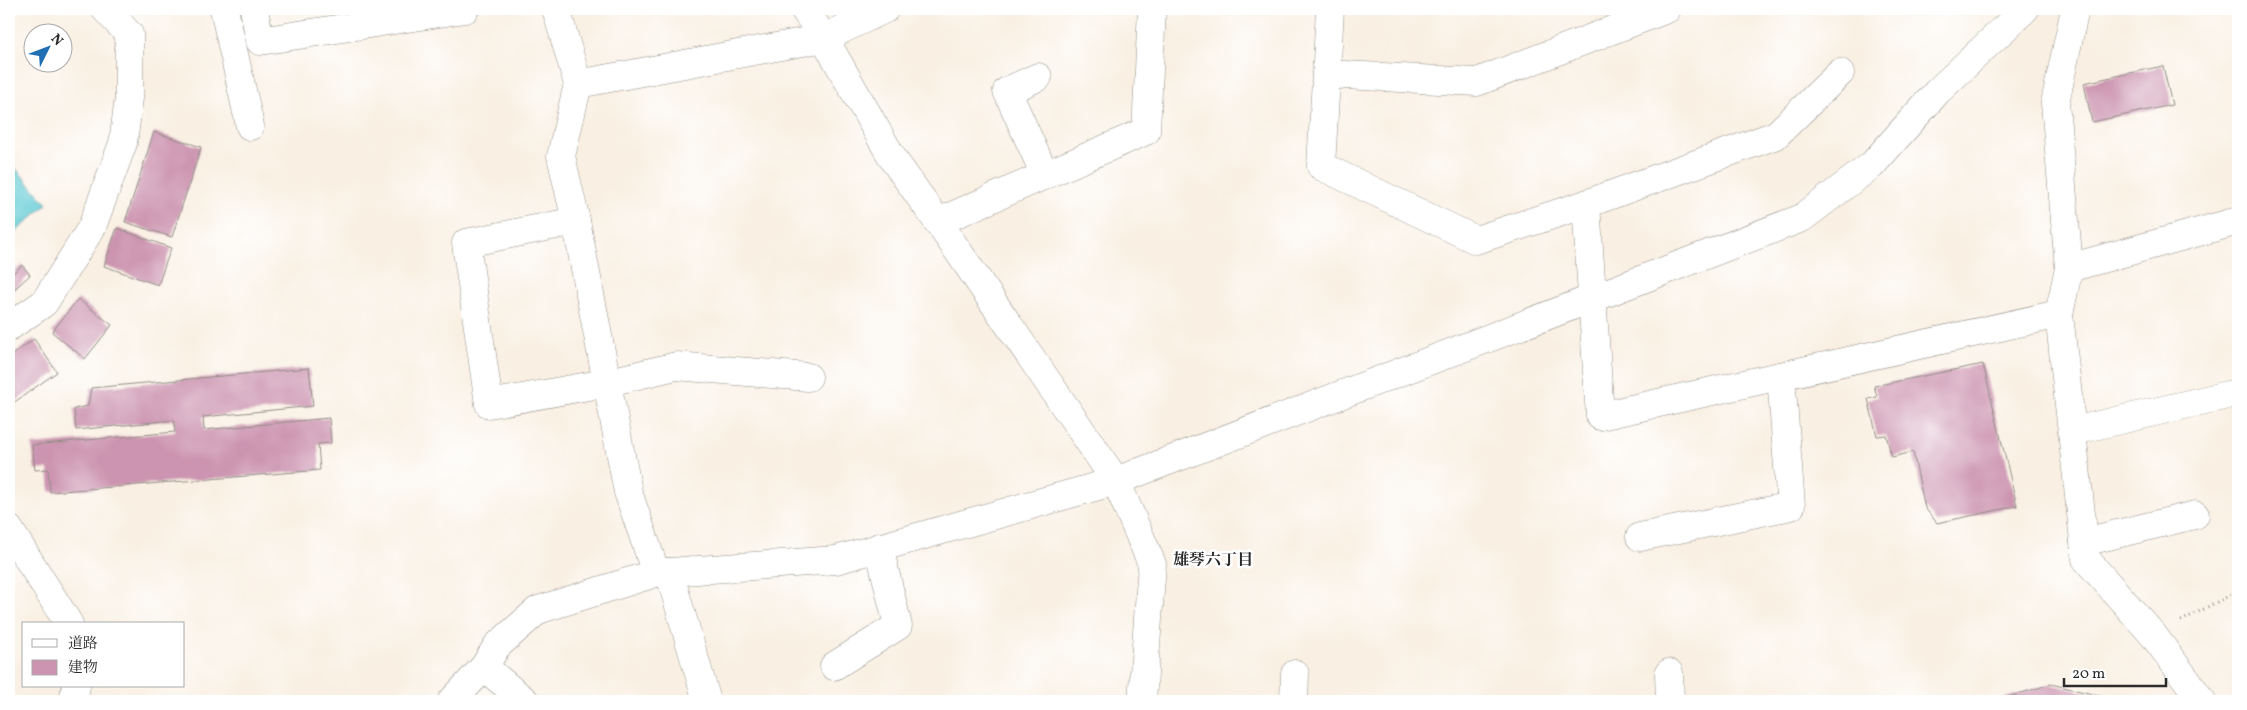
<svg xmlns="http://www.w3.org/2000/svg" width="2247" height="710" viewBox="0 0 2247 710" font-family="Vollkorn,'Noto Serif JP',serif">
  <rect width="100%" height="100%" fill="#fff"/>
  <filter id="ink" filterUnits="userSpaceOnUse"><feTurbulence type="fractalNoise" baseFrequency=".02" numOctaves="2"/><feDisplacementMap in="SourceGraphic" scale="10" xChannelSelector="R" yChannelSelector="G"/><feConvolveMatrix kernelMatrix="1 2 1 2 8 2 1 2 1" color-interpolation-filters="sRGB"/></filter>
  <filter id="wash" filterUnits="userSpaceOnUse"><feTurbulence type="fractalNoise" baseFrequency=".0096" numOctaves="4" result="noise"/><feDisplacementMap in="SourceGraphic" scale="20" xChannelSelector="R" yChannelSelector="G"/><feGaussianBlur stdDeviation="1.12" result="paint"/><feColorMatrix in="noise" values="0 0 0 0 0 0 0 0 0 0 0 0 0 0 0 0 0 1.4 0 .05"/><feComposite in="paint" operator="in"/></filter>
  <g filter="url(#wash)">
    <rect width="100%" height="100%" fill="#f9f0e3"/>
    <!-- water -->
    <polygon fill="#5cc9d3" stroke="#447a7f" points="9,161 47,204 9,238"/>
    <g id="blocks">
      <!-- building -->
      <g fill="#cc94b0">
        <polygon points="2163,66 2172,105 2092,122 2084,83"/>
        <polygon points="154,132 201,147 172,237 125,222"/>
        <polygon points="117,228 171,248 158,285 104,266"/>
        <polygon points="22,265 30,275 9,294 9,277"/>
        <polygon points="78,299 112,325 85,359 52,332"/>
        <polygon points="34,339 57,372 9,406 9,357"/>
        <polygon points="1983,364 2017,506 1937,523 1925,508 1913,452 1892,457 1886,435 1877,436 1868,399 1877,397 1874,386"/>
        <polygon points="309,368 313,406 203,417 204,430 329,418 331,443 318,444 320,470 50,492 48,469 35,470 32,445 175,432 174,420 76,430 74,409 88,406 91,388"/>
        <polygon points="2051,684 2101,696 2105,701 1995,701"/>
      </g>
    </g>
  </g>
  <g filter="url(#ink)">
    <use href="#blocks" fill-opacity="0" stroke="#928e87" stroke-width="1"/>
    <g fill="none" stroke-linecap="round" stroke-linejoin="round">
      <defs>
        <g id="minor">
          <polyline points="224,9 250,126"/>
          <polyline points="254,9 260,41 465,9"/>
          <polyline points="556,9 578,84 561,156 576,221 628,492 656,573"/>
          <polyline points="804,9 824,38 893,159 938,222 1116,481 1152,564 1142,701"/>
          <polyline points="1330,9 1321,166 1476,240 1586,204 1776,135 1840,73"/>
          <polyline points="2075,9 2055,103 2069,268 2059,314 2086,559 2154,636 2202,701"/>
          <polyline points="1326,74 1477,82 1667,9"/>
          <polyline points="1038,77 1007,91 1045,175"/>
          <polyline points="578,84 824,38 885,9"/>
          <polyline points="1586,204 1600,416 2059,314"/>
          <polyline points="576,221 466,243 489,404 605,383 676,366 808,377"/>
          <polyline points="938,222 1146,131 1152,9"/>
          <polyline points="2069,268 2238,221"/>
          <polyline points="9,327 44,303 92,227 123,143 129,98 129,34 105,9"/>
          <polyline points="2073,431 2227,395"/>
          <polyline points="9,529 69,624"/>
          <polyline points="1640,537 1791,506 1781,376"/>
          <polyline points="2084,542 2195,515"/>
          <polyline points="669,572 707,701"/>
          <polyline points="834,666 898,626 879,547"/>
          <polyline points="484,667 525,701"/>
          <polyline points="1669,673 1670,701"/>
          <polyline points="73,701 76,686"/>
          <polyline points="452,701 484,667 497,646 538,610 656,573 836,560 1116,481 1802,218 1872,165 1937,92 2025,9"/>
          <polyline points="1294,701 1295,674"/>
        </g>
      </defs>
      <!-- minor casing -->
      <use href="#minor" stroke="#928e87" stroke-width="29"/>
      <!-- path -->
      <polyline stroke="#928e87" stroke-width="3" stroke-dasharray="1 4" stroke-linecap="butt" points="2181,621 2238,591"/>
      <!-- minor -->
      <use href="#minor" stroke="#fff" stroke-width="28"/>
    </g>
  </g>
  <g text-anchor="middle" stroke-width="5" stroke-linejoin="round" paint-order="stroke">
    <!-- neighbourhood labels -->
    <g font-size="16" font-weight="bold" fill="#2b2b2b" stroke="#fff">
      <text x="1213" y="565">雄琴六丁目</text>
    </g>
  </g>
  <!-- margin -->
  <rect width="2247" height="710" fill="none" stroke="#fff" stroke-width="30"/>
  <!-- legend -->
  <rect x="22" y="622" width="162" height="65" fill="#ffffff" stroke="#aaaaaa"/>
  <rect x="32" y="639" width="25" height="8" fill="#ffffff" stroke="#aaaaaa"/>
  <text x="68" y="648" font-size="15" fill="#2b2b2b">道路</text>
  <rect x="32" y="660" width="25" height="15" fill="#cc94b0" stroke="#aaaaaa"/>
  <text x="68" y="672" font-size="15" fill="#2b2b2b">建物</text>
  <!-- north arrow -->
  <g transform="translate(48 48) rotate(48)"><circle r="24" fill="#ffffff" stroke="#aaaaaa"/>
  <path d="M0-4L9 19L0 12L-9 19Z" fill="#1f6fb2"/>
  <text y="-8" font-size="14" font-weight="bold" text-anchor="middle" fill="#2b2b2b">N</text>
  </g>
  <!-- scale -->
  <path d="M2064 678v8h102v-8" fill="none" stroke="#2b2b2b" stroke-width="2.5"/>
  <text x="2072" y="678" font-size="15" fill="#2b2b2b" stroke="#ffffff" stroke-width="4" paint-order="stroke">20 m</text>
</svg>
